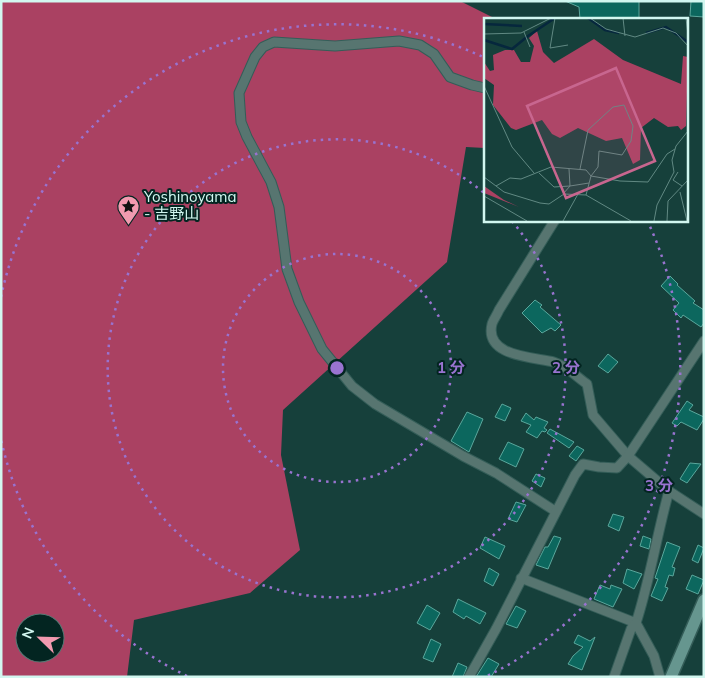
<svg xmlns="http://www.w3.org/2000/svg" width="705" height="678" viewBox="0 0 705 678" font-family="Mulish,'Noto Sans JP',sans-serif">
  <rect width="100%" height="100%" fill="#16403b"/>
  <!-- forest -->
  <path fill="#aa4162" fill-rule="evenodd" d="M1 1H460L496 19H485V148L466 147 447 262 283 410 281 455 300 550 250 593 134 620 127 677H1ZM25 623H55V653H25Z"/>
  <!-- building -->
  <g fill="#0c675e" stroke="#5aa79c">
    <polygon points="565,1 639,1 639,19 580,19 579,7"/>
    <polygon points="691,1 704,1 704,17 690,16"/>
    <polygon points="670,276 678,284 677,285 695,301 693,303 704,310 704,323 701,327 683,315 681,318 673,310 679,303 661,286"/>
    <polygon points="535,300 542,305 540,307 561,325 555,331 551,328 542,333 522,313"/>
    <polygon points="608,354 618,362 608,373 598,366"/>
    <polygon points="687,401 693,405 689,410 704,417 704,419 697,430 681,422 677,426 672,423"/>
    <polygon points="502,404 511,408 505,421 495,417"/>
    <polygon points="467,412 483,419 469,452 451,441"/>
    <polygon points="526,413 534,420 536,417 548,422 544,428 547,430 545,432 542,431 537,438 526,432 531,425 521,421"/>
    <polygon points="550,429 574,442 569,448 547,433"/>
    <polygon points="508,442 524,449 516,467 499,459"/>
    <polygon points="577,446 584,450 576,461 569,456"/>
    <polygon points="690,463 701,464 687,483 680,479"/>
    <polygon points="536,474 545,478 541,487 532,481"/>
    <polygon points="516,502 526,505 517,522 508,519"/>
    <polygon points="613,514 624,517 619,531 608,526"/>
    <polygon points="554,536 561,538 548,569 536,565 545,547 548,547"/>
    <polygon points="643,536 651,539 649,549 640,546"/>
    <polygon points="485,537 505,546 499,559 480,548"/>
    <polygon points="667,542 680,547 672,567 675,568 673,576 669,575 665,587 668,588 662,601 651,596 658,579 655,578"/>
    <polygon points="698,545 704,548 698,563 692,560"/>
    <polygon points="489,568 499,574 493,586 484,581"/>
    <polygon points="627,569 642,574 634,589 623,583"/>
    <polygon points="692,575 704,580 698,594 686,589"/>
    <polygon points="600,585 610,589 611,585 622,589 613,607 594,599"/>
    <polygon points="458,599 486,613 480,624 466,616 464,619 453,612"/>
    <polygon points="427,605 440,613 430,630 417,623"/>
    <polygon points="516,606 526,611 517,628 506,624"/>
    <polygon points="578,635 590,641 595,637 582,670 568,664 573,656 583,647 574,643"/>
    <polygon points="431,639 441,644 433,662 423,658"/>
    <polygon points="488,658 499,664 491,677 476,677"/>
    <polygon points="458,663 467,667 463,677 452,677"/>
  </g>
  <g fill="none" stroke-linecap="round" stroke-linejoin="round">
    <defs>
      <g id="minor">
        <polyline points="485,88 472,85 450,77 434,54 420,45 399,41 335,46 274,42 263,47 255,57 239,93 241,122 247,137 271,182 279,207 287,269 299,302 322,349 352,386 375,404 463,456 496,473 555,511"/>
        <path d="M555 220 499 310C497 315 493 320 492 324 484 357 534 357 554 362 565 365 577 377 587 384L593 415 628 456 669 491 704 514"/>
        <path d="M521 578 636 623C650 580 657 534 669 491"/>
        <polyline points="469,677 496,629 575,475 583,464 599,467 617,468 628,456 704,341"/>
        <polyline points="614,677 631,629 636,623 654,656 660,677"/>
      </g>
      <polyline id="secondary" points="671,677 704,600"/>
    </defs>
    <!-- minor casing -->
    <use href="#minor" stroke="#345d58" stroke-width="11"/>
    <!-- secondary casing -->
    <use href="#secondary" stroke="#345d58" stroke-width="14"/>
    <!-- minor -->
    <use href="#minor" stroke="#577570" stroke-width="9"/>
    <!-- secondary -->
    <use href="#secondary" stroke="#66968f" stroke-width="11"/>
  </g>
  <!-- distance rings -->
  <g fill="none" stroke="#9973d0" stroke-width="2.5" stroke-dasharray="2.5 5">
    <circle cx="337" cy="368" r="114"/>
    <path d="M512 221A229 229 0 1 1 484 193"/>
    <path d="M187 676A343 343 0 0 1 1 439M1 297A343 343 0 0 1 485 58M647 220A343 343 0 0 1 487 676"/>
  </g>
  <!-- icons -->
  <defs>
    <symbol id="sight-pin" viewBox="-11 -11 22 30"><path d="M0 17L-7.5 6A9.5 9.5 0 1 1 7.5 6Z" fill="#f29ab0" stroke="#032521"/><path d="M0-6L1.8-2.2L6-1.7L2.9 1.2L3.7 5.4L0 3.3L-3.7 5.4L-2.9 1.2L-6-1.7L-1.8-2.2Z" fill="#111"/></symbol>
  </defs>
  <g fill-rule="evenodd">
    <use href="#sight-pin" x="116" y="194" width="25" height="34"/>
  </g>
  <g text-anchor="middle" stroke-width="4" stroke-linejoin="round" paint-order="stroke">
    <!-- poi labels -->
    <g font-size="15" fill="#d2f7f0" stroke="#032521" text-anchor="start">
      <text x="144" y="202">Yoshinoyama<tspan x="144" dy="17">- 吉野山</tspan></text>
    </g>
  </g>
  <!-- overview -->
  <g transform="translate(484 18)">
    <rect width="204" height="204" fill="#16403b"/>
    <path d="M53 13 59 34 70 45 110 21 139 42 197 66 199 38 204 39 202 108 197 112 194 108 184 109 170 100 157 110 156 142 149 146 138 120 122 123 94 110 76 120 68 116 58 102 32 112 27 110 9 87 10 67 0 60V44L6 53 10 52 9 37 21 32H30L37 44H46L50 28 45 20ZM0 168 20 182 35 189 0 175Z" fill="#aa4162"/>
    <path fill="none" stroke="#06273d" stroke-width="2.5" d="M104 0 121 12 135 15M0 6 38 8M162 15 182 9 204 24M44 18 71 0M0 22 28 31 44 18"/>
    <path fill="none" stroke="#618983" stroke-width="1" d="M71 0 66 30 84 27M106 0 122 11 151 19 179 10 192 15 204 28M139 0 141 18M202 0 204 17M40 14 46 29M0 16 37 15 67 0M0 68 28 129 50 155M85 151 86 168 105 165M96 151 104 112 129 89 140 87 149 108 147 123 138 137 115 133 114 149 107 158 102 177M194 154 189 162 198 168M55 155 70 169 86 168 79 176M0 159 20 174 56 185 65 186 80 176 102 177 147 203M12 168 26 160 37 161 67 149 102 152 107 158 136 163 164 164 183 136 191 131M196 174 203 203M0 178 43 203M79 203 94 176M170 203 173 187 190 154 188 142 192 128 204 113M183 203 184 183 204 162"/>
    <path fill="#c8668f" fill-opacity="0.15" stroke="#c8668f" stroke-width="2.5" d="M132 50 171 143 82 180 43 88Z"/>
    <rect width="204" height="204" fill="none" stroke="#d2f7f0" stroke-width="2.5"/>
  </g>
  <circle cx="337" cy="368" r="8" fill="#9973d0" stroke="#032521" stroke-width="2.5"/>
  <g font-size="15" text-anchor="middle" font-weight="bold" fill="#9973d0" stroke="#032521" stroke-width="4" stroke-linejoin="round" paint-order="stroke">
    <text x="451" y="373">1 分</text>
    <text x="566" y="373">2 分</text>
    <text x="659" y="491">3 分</text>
  </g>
  <!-- border -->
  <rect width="705" height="678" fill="none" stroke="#d2f7f0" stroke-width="5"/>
  <!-- north arrow -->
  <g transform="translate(40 638) rotate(293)"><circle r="24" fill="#032521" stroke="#567974"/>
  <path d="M0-4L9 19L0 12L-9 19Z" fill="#f29ab0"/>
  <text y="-8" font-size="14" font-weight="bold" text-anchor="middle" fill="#d2f7f0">N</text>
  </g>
</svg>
